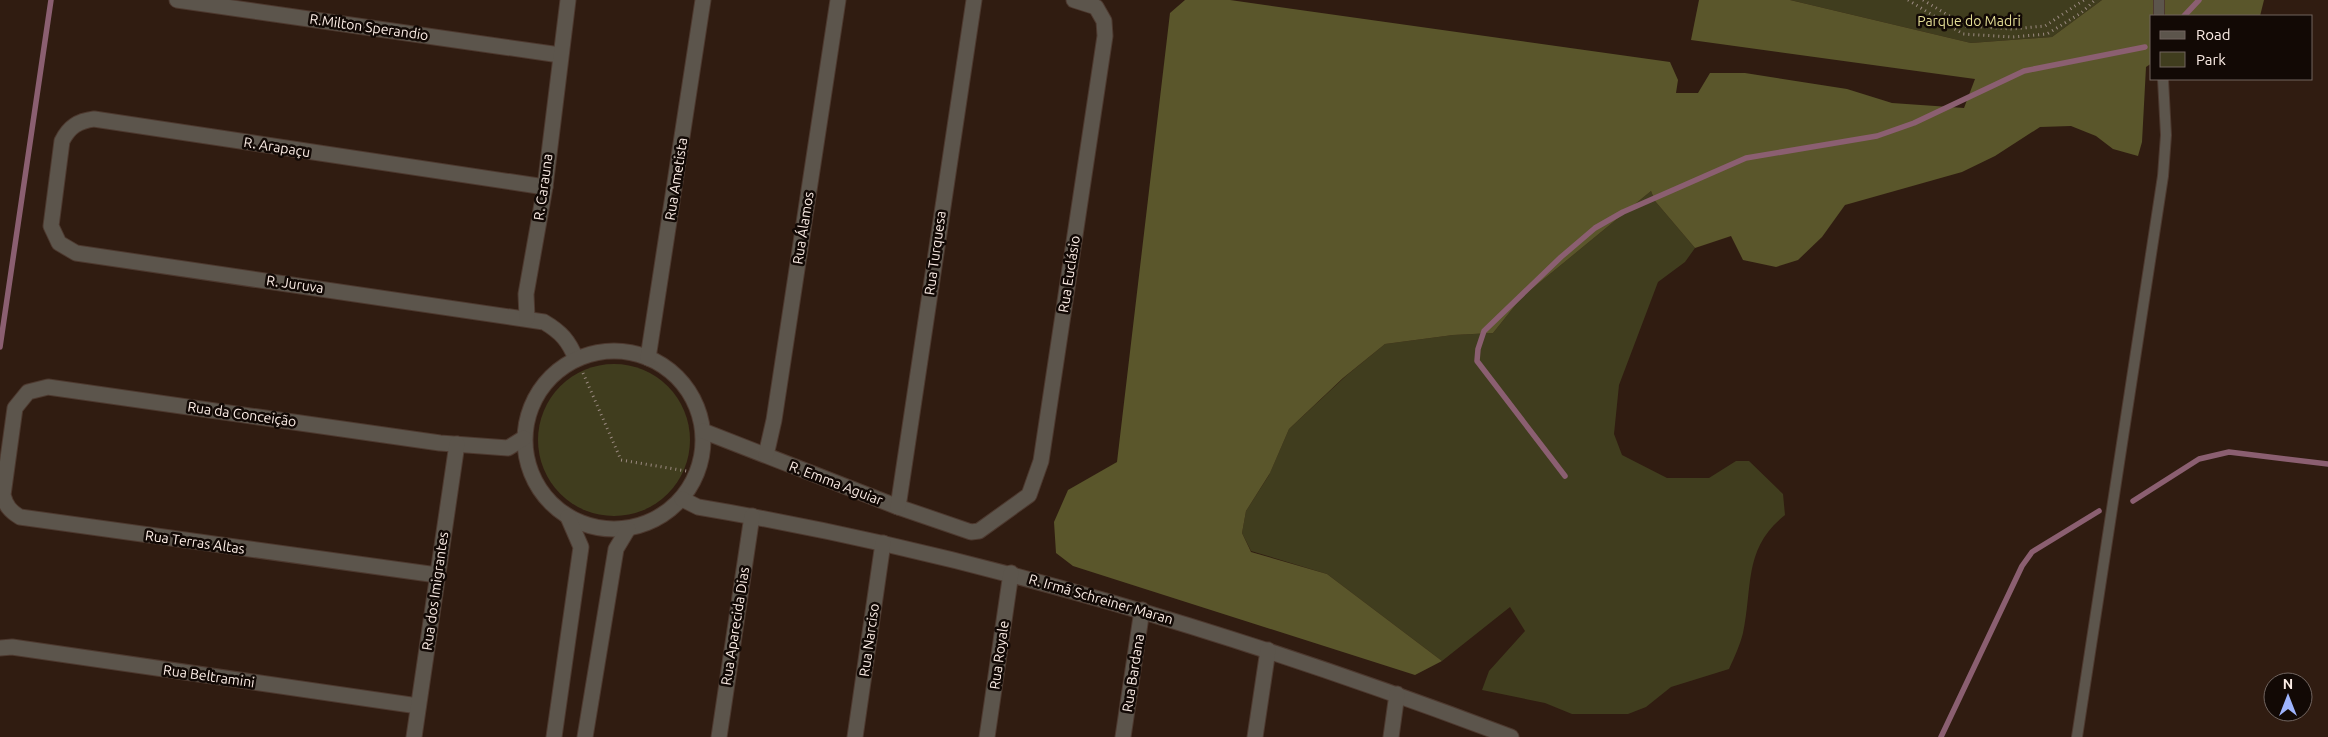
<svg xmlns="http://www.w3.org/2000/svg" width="2328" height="737" viewBox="0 0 2328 737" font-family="Ubuntu,sans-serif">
  <rect width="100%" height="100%" fill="#301c11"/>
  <!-- green -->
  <g fill="#403d1e">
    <polygon points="1790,0 2102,0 2052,37 1971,43"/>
    <path d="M1651 191 1655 201 1695 248 1685 262 1658 282 1619 385 1614 434 1622 455 1667 478H1709L1736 461H1749L1783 494 1785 515C1743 548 1753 586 1743 633 1740 645 1734 658 1729 669L1671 687 1646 707 1628 714H1572L1545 703 1482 690 1489 671 1525 631 1510 607 1442 661 1327 574 1251 551 1242 533 1246 511 1269 475 1289 429 1347 375 1385 344 1453 335 1493 333 1522 297Z"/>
    <circle cx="614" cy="440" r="76"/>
  </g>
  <!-- forest -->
  <polygon fill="#5a562b" points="1185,0 1230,0 1670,62 1678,80 1676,93 1698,93 1710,73 1745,73 1847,89 1892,103 1964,108 1975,79 1691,40 1699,0 1790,0 1971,43 2052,37 2102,0 2264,0 2260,16 2152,16 2152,63 2146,67 2142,142 2138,156 2113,149 2096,136 2071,126 2040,127 1995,156 1962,172 1845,205 1822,237 1798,260 1776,267 1743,260 1731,236 1695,248 1655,201 1651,191 1522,297 1493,333 1453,335 1385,344 1343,378 1289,429 1270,473 1246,511 1242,533 1251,552 1327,574 1442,661 1415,675 1073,566 1056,553 1054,522 1068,490 1117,462 1170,13"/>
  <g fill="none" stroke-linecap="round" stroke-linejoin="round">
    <!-- stream -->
    <g stroke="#8b5f71" stroke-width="5.5">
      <polyline points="2184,16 2199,0"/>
      <polyline points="0,347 51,0"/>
      <polyline points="1565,476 1477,361 1478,349 1484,331 1561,257 1595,228 1623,212 1746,158 1877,136 1914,123 2024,71 2145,47"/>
      <polyline points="2133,501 2199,459 2229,452 2328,464"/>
      <polyline points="1941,737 2022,566 2032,552 2099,511"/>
    </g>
    <defs>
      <g id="service">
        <polyline points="2159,16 2159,0"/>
        <polyline points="2077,737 2163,176 2166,135 2163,79"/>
      </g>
      <g id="minor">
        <polyline points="177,0 560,55"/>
        <path d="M545 187 94 119C78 121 69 127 62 141L51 226 59 243 76 253 544 322C561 332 569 341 576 359"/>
        <polyline points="527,318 526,294 545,187 568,0"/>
        <circle cx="614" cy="440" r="89"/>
        <polyline points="648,358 703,0"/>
        <polyline points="703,431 898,507 971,532 979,531 1029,495 1041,461 1105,36 1104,21 1096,7 1074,0"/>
        <polyline points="766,455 774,420 838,0"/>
        <path d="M682 499 698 507C977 554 1247 637 1511 737"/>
        <polyline points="898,507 974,0"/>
        <path d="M437 575 20 517C10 511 6 506 3 495L15 408 28 392 48 387 440 443 508 448 524 438"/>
        <polyline points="0,648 12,647 418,706"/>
        <polyline points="414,737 457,444"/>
        <polyline points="554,737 581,547 568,517"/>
        <polyline points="585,737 616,549 628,529"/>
        <polyline points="719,737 752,516"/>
        <polyline points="855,737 883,543"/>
        <polyline points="987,737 1011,573"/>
        <polyline points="1123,737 1142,610"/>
        <polyline points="1255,737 1268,650"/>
        <polyline points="1391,737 1397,694"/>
      </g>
    </defs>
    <!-- service casing -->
    <use href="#service" stroke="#4d392f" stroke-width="12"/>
    <!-- minor casing -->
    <use href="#minor" stroke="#4d392f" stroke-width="17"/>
    <!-- path -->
    <g stroke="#9c8b82" stroke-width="3" stroke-dasharray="1 4" stroke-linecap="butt">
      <polyline points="1908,0 1963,34 2012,37 2047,34 2081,13 2095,0"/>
      <polyline points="1923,0 1966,26 2012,29 2045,26 2084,0"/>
      <polyline points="583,373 621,460 698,473"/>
    </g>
    <!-- service -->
    <use href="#service" stroke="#5c554c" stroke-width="10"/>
    <!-- minor -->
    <use href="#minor" stroke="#5c554c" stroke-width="15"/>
  </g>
  <g text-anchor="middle" stroke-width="5" stroke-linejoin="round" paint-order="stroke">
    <!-- park labels -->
    <g font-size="14" fill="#e4de96" stroke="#120905">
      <text x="1969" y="26">Parque do Madri</text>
    </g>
    <!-- street labels -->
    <g font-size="14" fill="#fcede6" stroke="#120905">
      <text transform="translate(369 27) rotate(8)" y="5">R.Milton Sperandio</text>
      <text transform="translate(277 147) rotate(9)" y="5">R. Arapaçu</text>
      <text transform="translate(676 179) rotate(-81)" y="5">Rua Ametista</text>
      <text transform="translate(543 187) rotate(-82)" y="5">R. Carauna</text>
      <text transform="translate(803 228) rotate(-81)" y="5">Rua Álamos</text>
      <text transform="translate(935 253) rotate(-82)" y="5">Rua Turquesa</text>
      <text transform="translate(1069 274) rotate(-81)" y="5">Rua Euclásio</text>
      <text transform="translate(295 284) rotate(8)" y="5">R. Juruva</text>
      <text transform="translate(242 414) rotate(8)" y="5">Rua da Conceição</text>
      <text transform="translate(836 483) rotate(21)" y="5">R. Emma Aguiar</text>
      <text transform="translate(195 542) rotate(8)" y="5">Rua Terras Altas</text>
      <text transform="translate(435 591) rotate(-82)" y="5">Rua dos Imigrantes</text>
      <text transform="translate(1101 599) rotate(16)" y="5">R. Irmã Schreiner Maran</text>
      <text transform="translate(735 626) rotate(-81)" y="5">Rua Aparecida Dias</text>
      <text transform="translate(869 640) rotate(-82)" y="5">Rua Narciso</text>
      <text transform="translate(999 655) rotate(-82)" y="5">Rua Royale</text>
      <text transform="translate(1133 673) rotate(-81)" y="5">Rua Bardana</text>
      <text transform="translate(209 676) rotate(8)" y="5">Rua Beltramini</text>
    </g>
  </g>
  <!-- legend -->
  <rect x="2150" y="15" width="162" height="65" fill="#120905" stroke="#70645f"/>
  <rect x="2160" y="31" width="25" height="8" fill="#5c554c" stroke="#70645f"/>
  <text x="2196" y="40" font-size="15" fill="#fcede6">Road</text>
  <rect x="2160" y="52" width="25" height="15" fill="#403d1e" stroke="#70645f"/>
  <text x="2196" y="65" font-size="15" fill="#fcede6">Park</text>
  <!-- north arrow -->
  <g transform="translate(2288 697)"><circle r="24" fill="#120905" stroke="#70645f"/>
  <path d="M0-4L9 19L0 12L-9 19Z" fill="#9eb4fd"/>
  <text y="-8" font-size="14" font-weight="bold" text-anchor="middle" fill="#fcede6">N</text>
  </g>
</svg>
